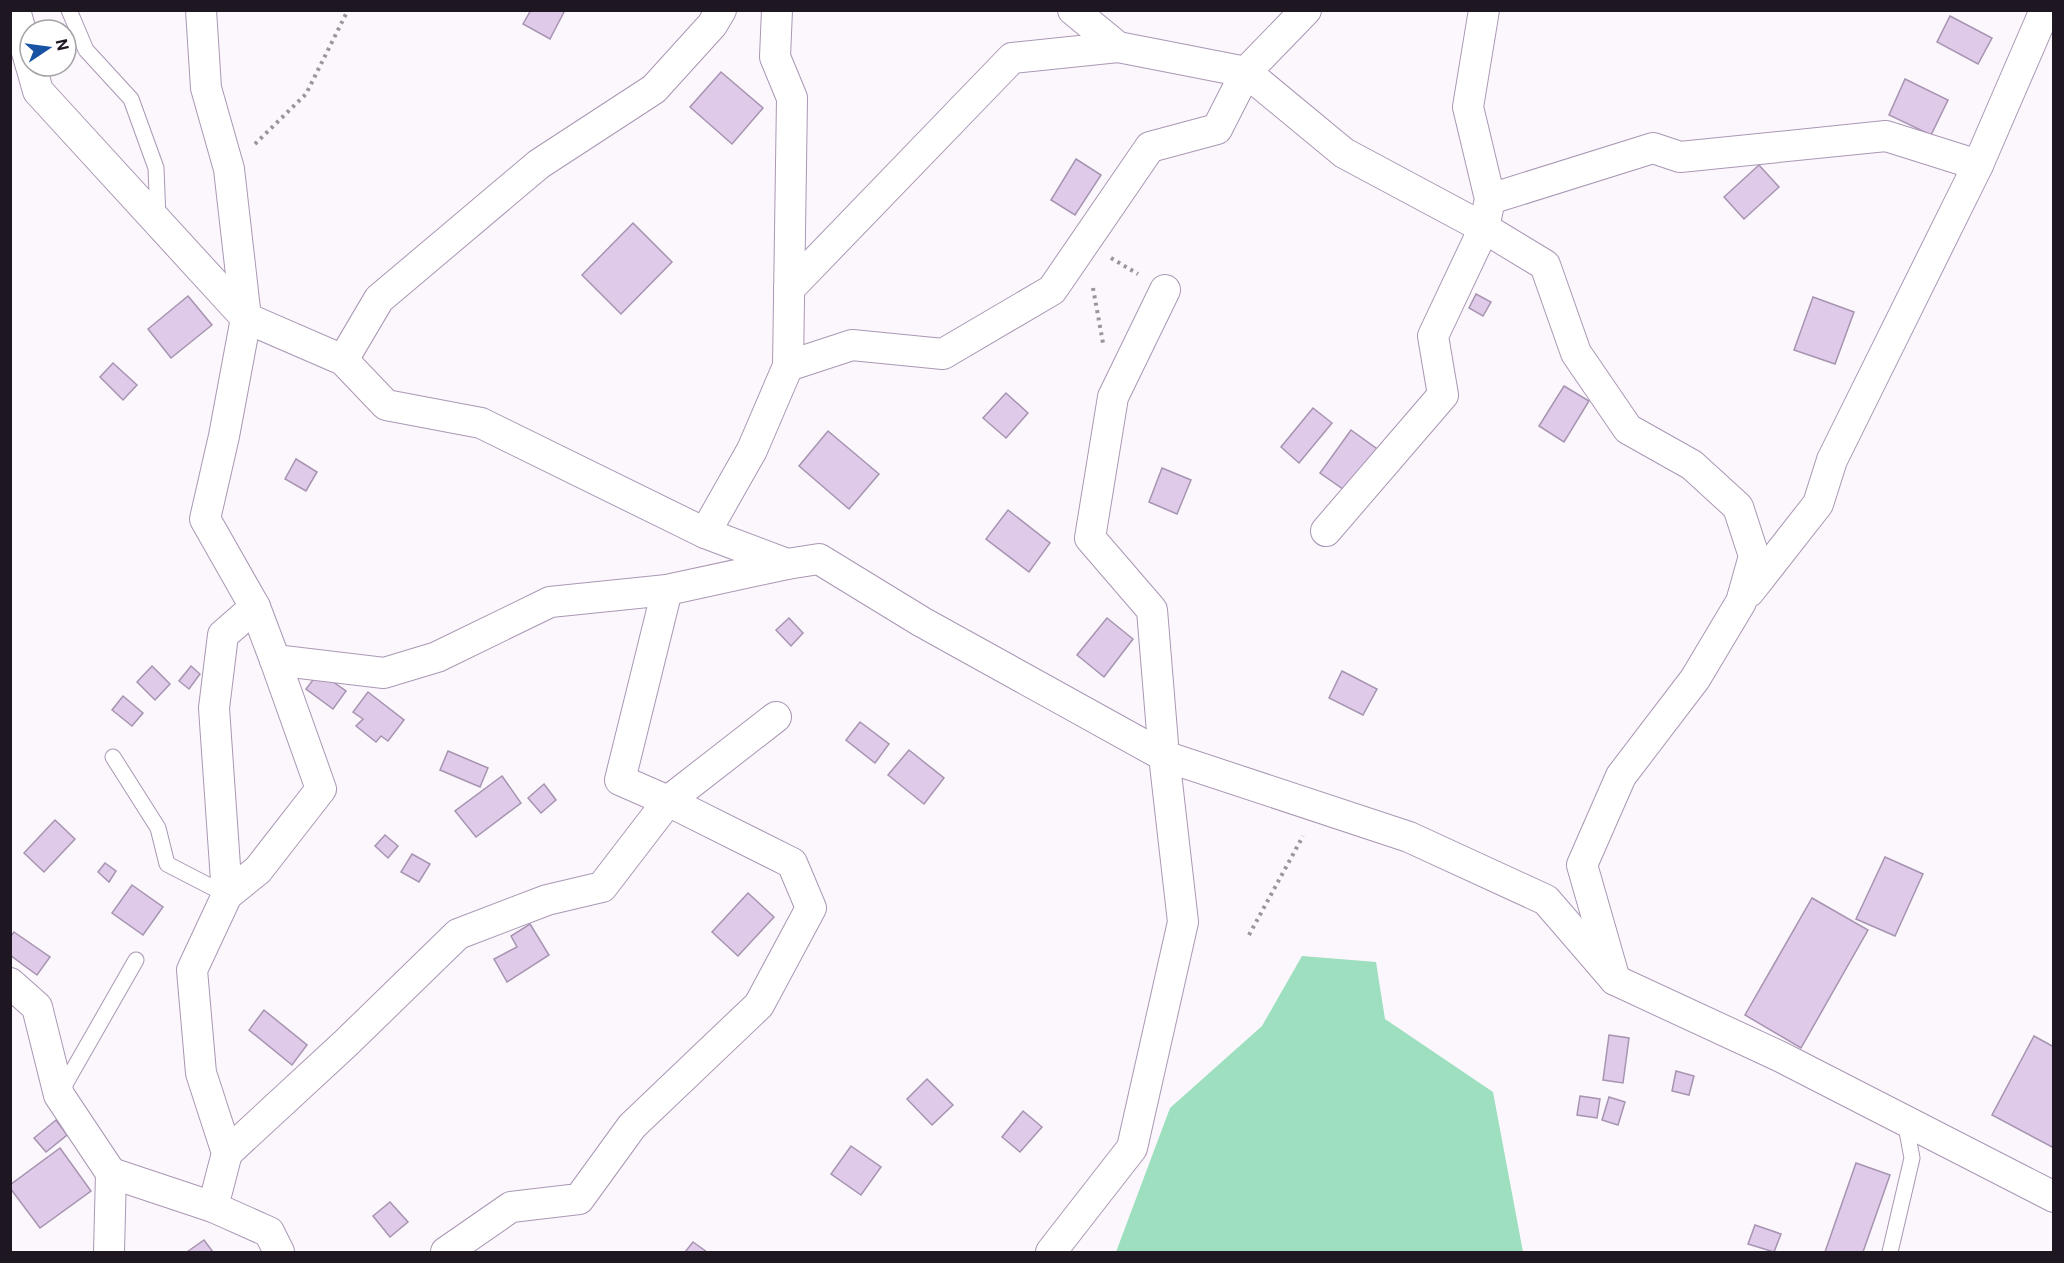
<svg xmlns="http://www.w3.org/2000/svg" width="2064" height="1263" viewBox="0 0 2064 1263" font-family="Roboto,sans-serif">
  <rect width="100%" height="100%" fill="#fbf7fd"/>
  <!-- green -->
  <polygon fill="#9ddfbe" points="1302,956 1376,962 1385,1019 1493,1092 1523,1252 1116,1252 1170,1108 1262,1026"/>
  <!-- building -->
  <g fill="#dfcae9" stroke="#a794b1" stroke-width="1.5">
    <polygon points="531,10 565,10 550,39 523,24"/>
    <polygon points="1950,16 1992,38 1978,64 1937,42"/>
    <polygon points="721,72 763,108 732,144 690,107"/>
    <polygon points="1905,79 1948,100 1931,135 1889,115"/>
    <polygon points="1076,159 1101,175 1075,215 1051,200"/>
    <polygon points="1759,165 1779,187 1744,219 1724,197"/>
    <polygon points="633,223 672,262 621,314 582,275"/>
    <polygon points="1476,294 1491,302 1483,316 1469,308"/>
    <polygon points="188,296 212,325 171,358 148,329"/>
    <polygon points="1813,297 1854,312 1835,364 1794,350"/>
    <polygon points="113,363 137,385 123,400 100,377"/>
    <polygon points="1564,386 1589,401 1564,442 1539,426"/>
    <polygon points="1006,393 1028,413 1006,438 983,418"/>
    <polygon points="1313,408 1332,423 1299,463 1281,447"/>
    <polygon points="1351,430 1380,451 1350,494 1320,473"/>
    <polygon points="828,431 879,474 849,509 799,466"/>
    <polygon points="296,459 317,472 306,491 285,479"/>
    <polygon points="1162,468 1191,480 1177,514 1149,502"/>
    <polygon points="1008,510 1050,543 1029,572 986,539"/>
    <polygon points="789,618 803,633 791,646 776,630"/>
    <polygon points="1107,618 1133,639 1104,677 1077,655"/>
    <polygon points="152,666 170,684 155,700 137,682"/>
    <polygon points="191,666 200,674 189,689 179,681"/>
    <polygon points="1342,671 1377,689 1363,715 1329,698"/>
    <polygon points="319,672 346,691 333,709 306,689"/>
    <polygon points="368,692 404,720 388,741 381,736 376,742 356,726 363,719 353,712"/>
    <polygon points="123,696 143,713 132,726 112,710"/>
    <polygon points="860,722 889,744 875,763 846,740"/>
    <polygon points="909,750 944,778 924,804 888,775"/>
    <polygon points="448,751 488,768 480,787 440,770"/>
    <polygon points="502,776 521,803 476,837 455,811"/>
    <polygon points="544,784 556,800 541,813 528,798"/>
    <polygon points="55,820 75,839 44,872 24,853"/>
    <polygon points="385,835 398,846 388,858 375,846"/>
    <polygon points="412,854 430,864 419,882 401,872"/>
    <polygon points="1885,857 1923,874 1895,936 1856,919"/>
    <polygon points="105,863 116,871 109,882 98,872"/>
    <polygon points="132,885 163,907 143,935 112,913"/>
    <polygon points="748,893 774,917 738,956 712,932"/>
    <polygon points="1812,898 1868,930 1801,1048 1745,1015"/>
    <polygon points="530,924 549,955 507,982 494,959 517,947 511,936"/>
    <polygon points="14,932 50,957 37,975 10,955 10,937"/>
    <polygon points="264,1010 307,1045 292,1065 249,1030"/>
    <polygon points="1609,1035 1629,1038 1623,1083 1603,1080"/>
    <polygon points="2034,1036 2054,1047 2054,1148 1992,1115"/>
    <polygon points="1676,1071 1694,1076 1689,1095 1672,1091"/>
    <polygon points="927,1079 953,1105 932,1125 907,1099"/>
    <polygon points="1580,1096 1600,1099 1597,1118 1577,1115"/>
    <polygon points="1609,1097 1625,1102 1618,1125 1602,1120"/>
    <polygon points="1023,1111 1042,1127 1020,1152 1002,1137"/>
    <polygon points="56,1120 67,1135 46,1152 34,1138"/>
    <polygon points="851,1146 881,1167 861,1195 831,1174"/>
    <polygon points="60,1148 91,1191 40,1228 10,1188 10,1185"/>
    <polygon points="1856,1163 1890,1175 1863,1252 1825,1252"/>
    <polygon points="390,1202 408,1222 390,1237 373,1216"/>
    <polygon points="1755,1225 1781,1234 1774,1252 1748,1244"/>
    <polygon points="204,1240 213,1252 187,1252"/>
    <polygon points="693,1242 707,1252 685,1252"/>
  </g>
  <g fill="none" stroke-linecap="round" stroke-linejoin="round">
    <defs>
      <g id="lane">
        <polyline points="69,10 86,50 131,99 156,168 158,219"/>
        <polyline points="113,757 158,828 167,864 227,895"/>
        <polyline points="60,1093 136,960"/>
        <polyline points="1890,1252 1912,1158 1905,1121"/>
      </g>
      <g id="street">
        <polyline points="15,10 30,63"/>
        <polyline points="1073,10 1118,47 1246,72 1306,10"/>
        <polyline points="31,66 38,91 246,318 343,360 386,405 481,423 705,533 787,564 667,590 550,602 437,657 384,673 275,660 255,607"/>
        <polyline points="1978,165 2045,10"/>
        <polyline points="1490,199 1653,148 1680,157 1886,136 1978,165 1832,460 1818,504 1749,592"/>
        <polyline points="789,289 1012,58 1118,47"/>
        <polyline points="1165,290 1113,397 1090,538 1152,610 1164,756 1409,837 1546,900 1615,980 1781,1057 2054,1197"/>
        <polyline points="343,360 379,299 539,164 654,89 712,25 721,10"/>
        <polyline points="788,366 852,345 943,354 1052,290 1150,147 1217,129 1246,72 1344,153 1484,228 1545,265 1576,353 1628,429 1692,465 1738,507 1754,556 1741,602 1695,679 1621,776 1582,865 1615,980"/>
        <polyline points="1326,531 1443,395 1433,336 1484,228 1490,199 1468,107 1484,10"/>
        <polyline points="705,533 752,450 788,366 792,98 775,57 777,10"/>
        <polyline points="787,564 819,559 922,622 1164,756 1183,922 1132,1148 1051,1252"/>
        <polyline points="227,895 258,870 321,789 275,660"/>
        <polyline points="10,983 37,1007 59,1095 111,1173 109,1252"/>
        <polyline points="227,1153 346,1043 458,934 547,900 602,887 668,801 776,717"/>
        <polyline points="111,1173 213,1207 227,1153 201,1073 192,970 227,895 214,708 223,635 255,607 205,519 224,436 246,318 229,169 206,88 201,10"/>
        <polyline points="213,1207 269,1232 279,1252"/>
        <polyline points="446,1252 511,1207 579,1199 632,1126 759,1005 811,908 792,863 668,801 620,780 667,590"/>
      </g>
    </defs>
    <!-- lane casing -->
    <use href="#lane" stroke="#aa97b4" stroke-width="17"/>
    <!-- street casing -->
    <use href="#street" stroke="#aa97b4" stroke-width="32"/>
    <!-- path -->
    <g stroke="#9a959d" stroke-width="4" stroke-dasharray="3 4.5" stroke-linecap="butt">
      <polyline points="255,144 306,94 348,10"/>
      <polyline points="1111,258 1138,274"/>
      <polyline points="1093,288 1103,343"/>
      <polyline points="1249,935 1303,836"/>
    </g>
    <!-- lane -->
    <use href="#lane" stroke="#fff" stroke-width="15"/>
    <!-- street -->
    <use href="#street" stroke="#fff" stroke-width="30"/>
  </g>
  <!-- border -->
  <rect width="2064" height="1263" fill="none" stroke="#1e1722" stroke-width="24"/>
  <!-- north arrow -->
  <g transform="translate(48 48) rotate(77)"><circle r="28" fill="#ffffff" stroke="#a5a2a7" stroke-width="1.5"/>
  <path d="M0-4.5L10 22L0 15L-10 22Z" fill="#1752a3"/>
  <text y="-9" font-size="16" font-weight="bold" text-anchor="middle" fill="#1e1722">N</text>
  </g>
</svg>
